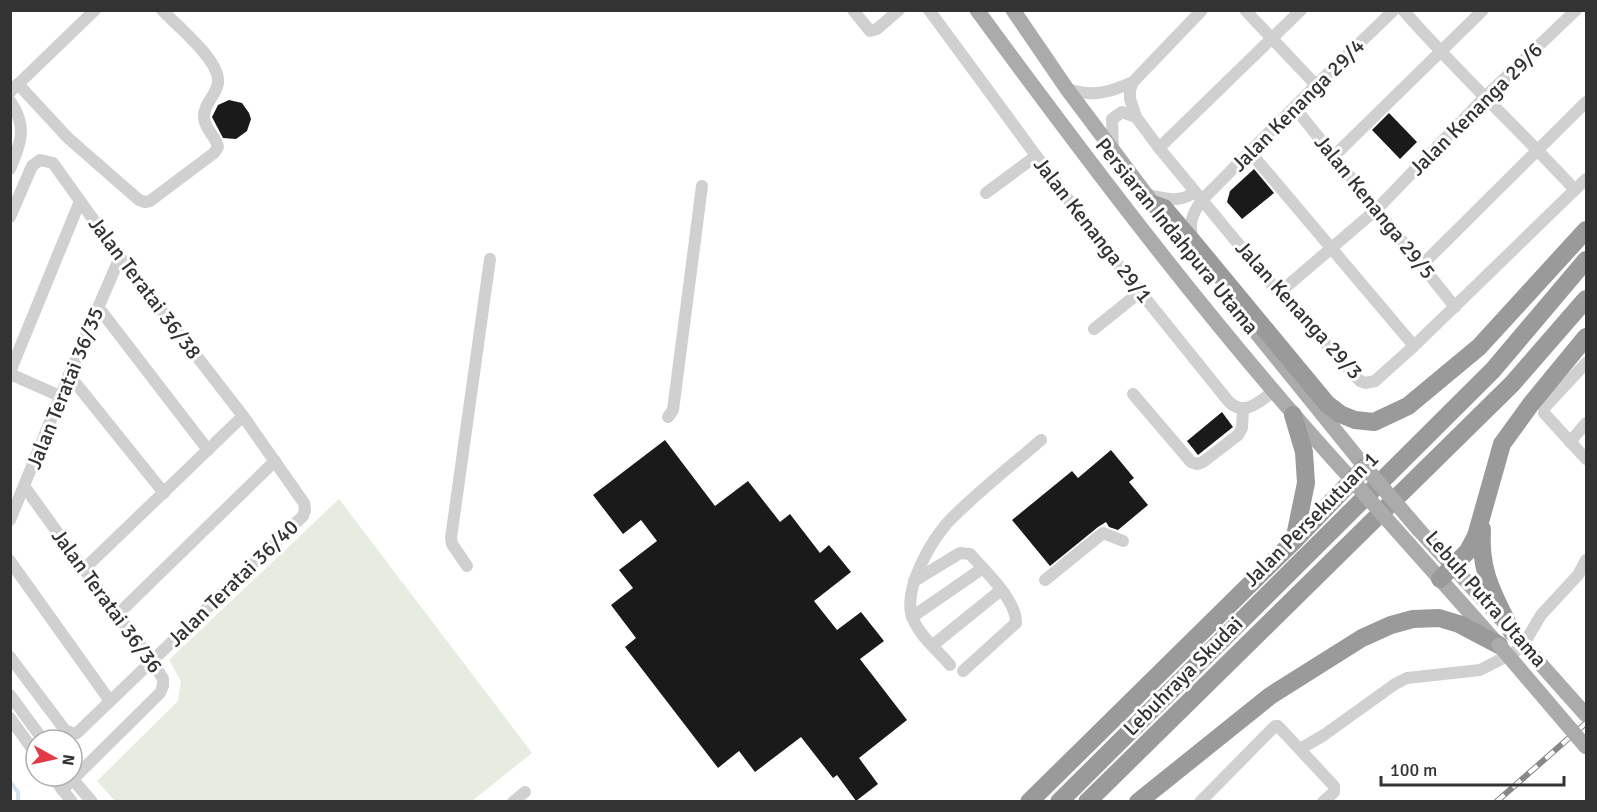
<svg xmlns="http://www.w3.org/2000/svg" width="1597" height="812" viewBox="0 0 1597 812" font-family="Signika,sans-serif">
  <rect width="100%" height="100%" fill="#fff"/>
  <!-- green -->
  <polygon fill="#e6ecdf" points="339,499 532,753 472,801 115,801 97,781 178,701 181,681 169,660"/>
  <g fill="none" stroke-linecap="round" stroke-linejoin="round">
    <!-- stream -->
    <polyline stroke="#cfe2ee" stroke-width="4" points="10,782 18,792 18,802"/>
  </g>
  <!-- building -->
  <g fill="#1a1a1a">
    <polygon points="229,100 242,103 249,113 251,119 247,131 236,139 223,138 212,117 218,105"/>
    <polygon points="1389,113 1417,142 1400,159 1372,130"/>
    <polygon points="1254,169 1274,193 1242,219 1227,202 1230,191"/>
    <polygon points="1222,412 1233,427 1198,455 1187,441"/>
    <polygon points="665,440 715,506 748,481 780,522 790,514 820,553 829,545 851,572 814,601 837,630 861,612 884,641 860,659 907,720 859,758 878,784 856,801 837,775 833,778 801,737 755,772 739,751 718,768 625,647 636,638 611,605 633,588 619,570 657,541 641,520 623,534 593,495"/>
    <polygon points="1111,450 1134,478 1129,482 1148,505 1118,530 1109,527 1106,522 1098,527 1050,566 1012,520 1072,471 1078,478"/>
  </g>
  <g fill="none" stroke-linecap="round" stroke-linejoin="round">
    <!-- minor -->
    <g stroke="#d0d0d0" stroke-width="12">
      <polyline points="853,10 870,31 877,29 899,10"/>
      <path d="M929 10 1096 237 1229 402C1245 417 1260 401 1274 391"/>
      <polyline points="1202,10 1133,82 1130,90 1130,99 1136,117 1159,148 1279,293 1360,381 1365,383 1375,381 1414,346 1586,179"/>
      <polyline points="1245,10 1316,85"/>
      <path d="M1403 10C1458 73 1519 129 1575 190"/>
      <path d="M18 84 68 138 139 200 145 202 150 201 214 153 218 147C216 136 205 130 204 118 203 104 216 96 218 83 221 61 177 26 162 10"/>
      <path d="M1067 89C1094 97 1108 93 1133 82"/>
      <polyline points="10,92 95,10"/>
      <path d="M10 101C28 127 21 142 10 169"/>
      <polyline points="1295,108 1455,307"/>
      <polyline points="1159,148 1301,10"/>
      <polyline points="1113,151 1112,119 1122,112 1136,117"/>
      <polyline points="1250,152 1414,346"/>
      <polyline points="1334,156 1483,10"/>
      <polyline points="986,193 1036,156"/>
      <path d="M1149 195C1166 199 1180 203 1195 192"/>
      <polyline points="10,217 32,166 40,160 53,163 120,257 243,416 304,503 305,510 303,516 77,733 74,734 65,730 10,657"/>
      <path d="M1193 241C1188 224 1192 214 1202 200L1316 85 1394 10"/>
      <polyline points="1422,265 1586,102"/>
      <polyline points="1279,293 1377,209 1486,96 1576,10"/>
      <polyline points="98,307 208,450"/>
      <polyline points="1094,329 1140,292"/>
      <polyline points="1586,363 1545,407 1544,413 1586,459"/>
      <polyline points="10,372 80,201"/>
      <polyline points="10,374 60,396"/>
      <polyline points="69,375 164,493"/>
      <polyline points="1133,394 1191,462 1197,464 1203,462 1238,435 1242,428 1243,409"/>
      <polyline points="668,417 673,410 702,186"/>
      <polyline points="1570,442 1586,423"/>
      <polyline points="24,486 117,615 152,661 163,679 163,686 160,693 62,790"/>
      <polyline points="10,520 69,375 120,257"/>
      <polyline points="10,561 110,701"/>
      <polyline points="467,566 452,544 451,538 490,259"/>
      <polyline points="84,569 243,416"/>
      <polyline points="1045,580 1103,533 1123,541"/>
      <path d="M914 581 960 553 970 554C984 570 1017 600 1016 623L963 671"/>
      <polyline points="117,615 275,461"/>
      <polyline points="912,617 983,568"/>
      <polyline points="933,645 1001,590"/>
      <path d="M950 665C938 651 920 636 913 619 901 591 932 538 951 519 979 491 1011 466 1041 440"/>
      <polyline points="10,695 43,740"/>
      <polyline points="10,718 36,754"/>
      <polyline points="1300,749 1324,735 1395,684 1407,678 1480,670 1515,652 1528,637 1541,615 1578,575 1586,560"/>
      <polyline points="52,776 72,802"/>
      <polyline points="70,776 92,802"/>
      <polyline points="513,802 525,792"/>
      <polyline points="1200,802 1275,726 1278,726 1334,786 1334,792 1323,802"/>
    </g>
    <!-- major -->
    <g stroke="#ababab" stroke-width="15">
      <path d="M977 10C1096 172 1217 332 1352 480"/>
      <polyline points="1013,10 1067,89 1160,213"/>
      <polyline points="1229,299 1365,467"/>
      <polyline points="1419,530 1503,621"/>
      <polyline points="1407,542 1495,641"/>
    </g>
    <!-- highway -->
    <g stroke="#9a9a9a" stroke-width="18">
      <polyline points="1153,204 1164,208 1193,242 1327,404 1340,414 1355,420 1374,422 1408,406 1479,347 1586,230"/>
      <polyline points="1293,415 1304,452 1306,483 1294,541"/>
      <path d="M1482 529C1479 572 1494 595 1512 632"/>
      <polyline points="1440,579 1468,551 1476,536 1502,444 1531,404 1586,337"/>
      <polyline points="1029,802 1294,541 1365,467"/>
      <polyline points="1059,802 1493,370 1586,260"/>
      <polyline points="1087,802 1512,384 1586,299"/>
      <polyline points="1138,802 1270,696 1362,638 1391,625 1413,619 1439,618 1459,624 1499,645"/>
    </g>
    <defs>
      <polyline id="rail" points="1496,802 1586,723"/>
    </defs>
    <!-- rail casing -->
    <use href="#rail" stroke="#888" stroke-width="6"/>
    <!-- rail -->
    <use href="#rail" stroke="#fff" stroke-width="4" stroke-dasharray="11" stroke-linecap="butt"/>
    <!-- major-bridge -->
    <g stroke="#ababab" stroke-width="15">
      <polyline points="1365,467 1419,530"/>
      <polyline points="1352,480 1407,542"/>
      <polyline points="1512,632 1586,715"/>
      <polyline points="1499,645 1586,747"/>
    </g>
  </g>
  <g text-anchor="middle" stroke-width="6" stroke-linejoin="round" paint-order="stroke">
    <!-- street labels -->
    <g font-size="21" fill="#333" stroke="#fff">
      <text transform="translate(1298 105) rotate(-45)" y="7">Jalan Kenanga 29/4</text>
      <text transform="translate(1476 109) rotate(-45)" y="7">Jalan Kenanga 29/6</text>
      <text transform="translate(1375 207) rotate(51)" y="7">Jalan Kenanga 29/5</text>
      <text transform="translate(1093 230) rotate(52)" y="7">Jalan Kenanga 29/1</text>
      <text transform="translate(1177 236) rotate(51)" y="7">Persiaran Indahpura Utama</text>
      <text transform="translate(145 288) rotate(53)" y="7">Jalan Teratai 36/38</text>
      <text transform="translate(1299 310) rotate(48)" y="7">Jalan Kenanga 29/3</text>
      <text transform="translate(65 388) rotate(-68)" y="7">Jalan Teratai 36/35</text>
      <text transform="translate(1311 519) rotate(-45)" y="7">Jalan Persekutuan 1</text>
      <text transform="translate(233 583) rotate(-44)" y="7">Jalan Teratai 36/40</text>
      <text transform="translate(1486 599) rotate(49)" y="7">Lebuh Putra Utama</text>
      <text transform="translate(107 601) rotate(54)" y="7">Jalan Teratai 36/36</text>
      <text transform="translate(1183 676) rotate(-45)" y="7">Lebuhraya Skudai</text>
    </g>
  </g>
  <!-- border -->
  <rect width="1597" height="812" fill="none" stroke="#333333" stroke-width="24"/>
  <!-- north arrow -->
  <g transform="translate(54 758) rotate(98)"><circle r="28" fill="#ffffff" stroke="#adadad" stroke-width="1.5"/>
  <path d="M0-4.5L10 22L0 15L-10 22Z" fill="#e63946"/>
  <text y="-9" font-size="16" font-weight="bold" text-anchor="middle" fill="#333333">N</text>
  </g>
  <!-- scale -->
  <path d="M1381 776v9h183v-9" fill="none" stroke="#333333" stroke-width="3"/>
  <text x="1390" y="776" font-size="18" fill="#333333" stroke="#ffffff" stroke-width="4.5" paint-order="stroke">100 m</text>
</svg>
